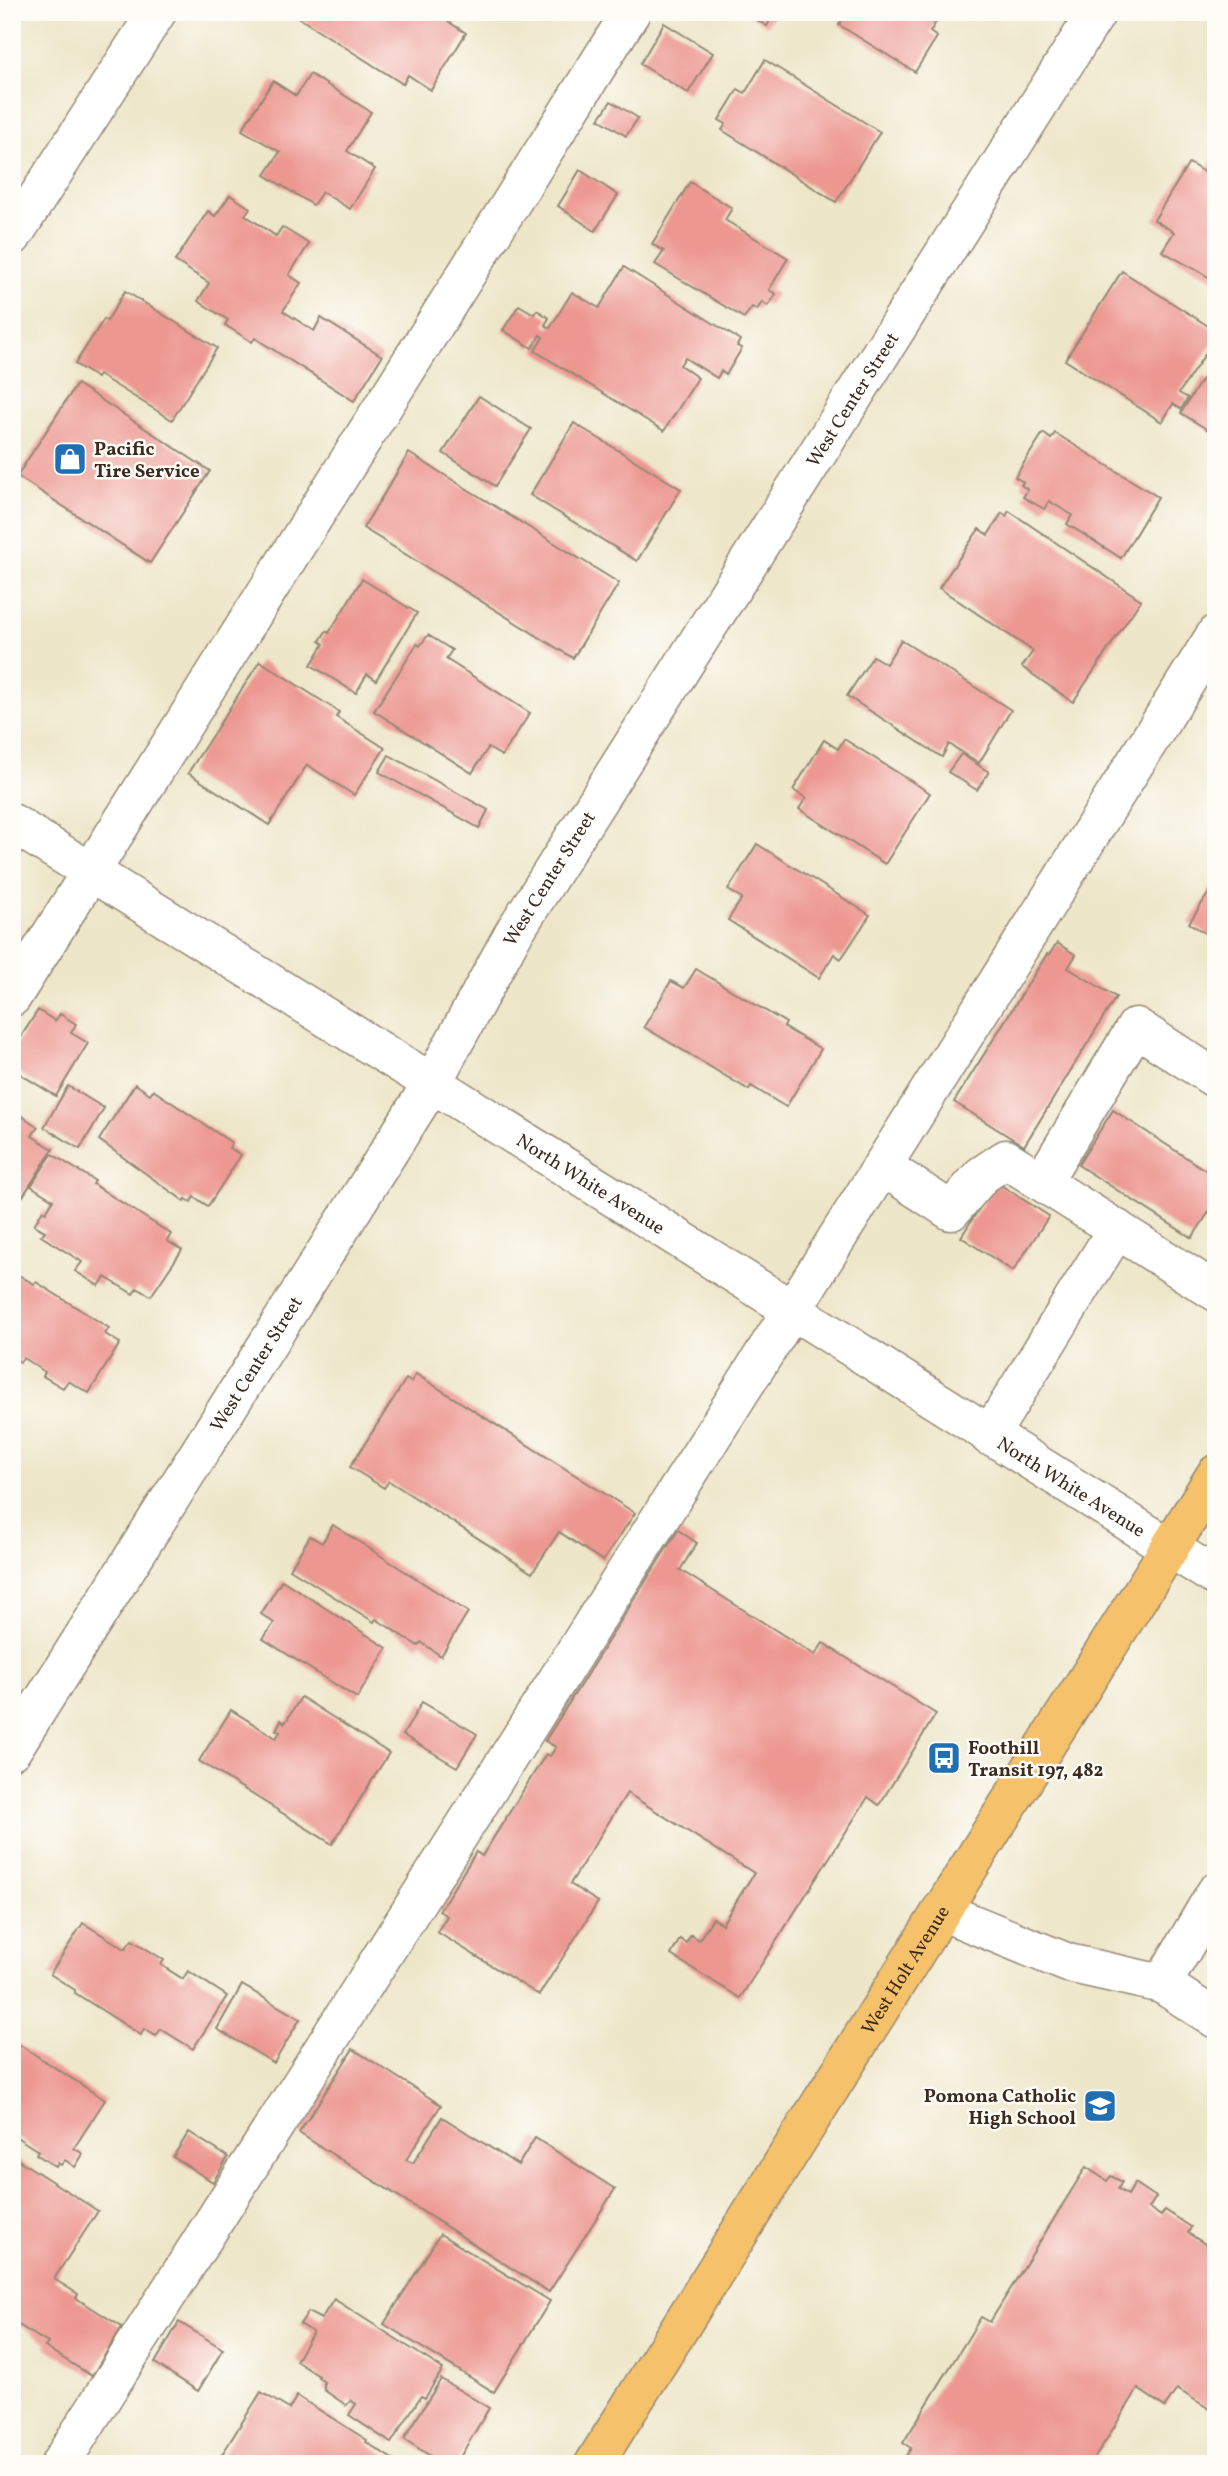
<svg xmlns="http://www.w3.org/2000/svg" width="1228" height="2476" viewBox="0 0 1228 2476" font-family="Vollkorn,serif">
  <rect width="100%" height="100%" fill="#fdfcf7"/>
  <filter id="ink" filterUnits="userSpaceOnUse"><feTurbulence type="fractalNoise" baseFrequency=".0143" numOctaves="2"/><feDisplacementMap in="SourceGraphic" scale="14" xChannelSelector="R" yChannelSelector="G"/><feConvolveMatrix kernelMatrix="1 2 1 2 8 2 1 2 1" color-interpolation-filters="sRGB"/></filter>
  <filter id="wash" filterUnits="userSpaceOnUse"><feTurbulence type="fractalNoise" baseFrequency=".00686" numOctaves="4" result="noise"/><feDisplacementMap in="SourceGraphic" scale="28" xChannelSelector="R" yChannelSelector="G"/><feGaussianBlur stdDeviation="1.57" result="paint"/><feColorMatrix in="noise" values="0 0 0 0 0 0 0 0 0 0 0 0 0 0 0 0 0 1.4 0 .05"/><feComposite in="paint" operator="in"/></filter>
  <g filter="url(#wash)">
    <rect width="100%" height="100%" fill="#eee6c9"/>
    <g id="blocks">
      <!-- building -->
      <g fill="#ed9791">
        <polygon points="302,12 433,12 466,33 431,90 408,75 403,84 299,18"/>
        <polygon points="744,12 775,12 767,26"/>
        <polygon points="829,12 937,12 940,15 930,32 937,37 915,72 839,25 842,20"/>
        <polygon points="664,23 713,53 688,93 640,64"/>
        <polygon points="765,60 880,132 836,202 722,130 726,124 719,120 738,89 745,93"/>
        <polygon points="310,74 371,112 347,151 375,169 350,209 322,192 313,205 265,175 280,152 242,130 273,81 296,96"/>
        <polygon points="611,101 638,118 626,136 599,119"/>
        <polygon points="1216,153 1216,281 1162,251 1174,232 1154,220 1189,163 1204,172"/>
        <polygon points="580,170 618,195 595,231 558,206"/>
        <polygon points="690,182 732,208 725,220 788,258 769,290 776,294 768,306 762,302 757,310 752,307 744,318 655,264 664,251 652,244"/>
        <polygon points="230,195 250,208 245,215 276,236 282,227 309,244 289,275 301,283 283,311 314,331 321,318 382,356 354,401 255,338 252,342 225,325 228,320 198,301 209,283 175,261 208,211 215,216"/>
        <polygon points="624,267 740,340 737,346 742,348 726,375 721,371 717,378 685,358 680,365 698,378 664,431 535,351 543,337 540,335 532,348 503,330 519,305 534,314 537,310 549,318 545,325 550,328 572,292 599,308"/>
        <polygon points="1122,271 1216,331 1216,338 1179,393 1188,398 1181,409 1173,404 1162,422 1065,360"/>
        <polygon points="125,291 217,348 172,420 99,375 97,378 75,364 104,319 107,321"/>
        <polygon points="1204,376 1216,384 1216,435 1181,413"/>
        <polygon points="77,384 210,471 150,563 17,476"/>
        <polygon points="479,396 531,429 495,486 443,453"/>
        <polygon points="574,423 681,489 637,561 530,495"/>
        <polygon points="1043,433 1051,439 1055,433 1158,497 1121,558 1067,524 1072,515 1049,501 1044,509 1023,497 1028,490 1021,485 1023,482 1015,477"/>
        <polygon points="409,453 619,583 573,658 363,528"/>
        <polygon points="1009,511 1141,600 1073,702 1022,667 1033,651 939,588 979,529 988,535 1002,513 1006,516"/>
        <polygon points="362,579 417,613 376,680 367,674 356,693 311,665 324,644 320,641 326,631 329,633"/>
        <polygon points="428,635 452,650 446,659 530,713 502,756 488,748 472,773 374,711 417,644 420,646"/>
        <polygon points="901,640 1011,710 979,763 949,744 942,757 847,696 873,656 886,664"/>
        <polygon points="260,661 339,712 336,717 385,748 354,795 307,765 269,825 188,773"/>
        <polygon points="844,739 930,793 885,864 799,809 806,798 793,790 824,740 838,749"/>
        <polygon points="961,754 989,772 977,790 948,772"/>
        <polygon points="389,755 488,810 479,828 379,772"/>
        <polygon points="757,844 870,915 841,959 834,954 819,978 728,920 742,898 728,890"/>
        <polygon points="1216,882 1216,940 1189,923"/>
        <polygon points="1057,943 1076,955 1068,968 1116,997 1024,1146 954,1102 1047,954 1049,955"/>
        <polygon points="696,969 786,1023 784,1027 821,1049 786,1107 751,1086 749,1090 644,1027 671,981 684,988"/>
        <polygon points="38,1010 55,1021 60,1014 76,1024 71,1033 88,1043 56,1096 12,1069 12,1051"/>
        <polygon points="135,1084 150,1094 153,1090 232,1143 229,1148 241,1155 208,1206 194,1197 191,1202 186,1199 184,1201 99,1140"/>
        <polygon points="68,1086 104,1108 80,1149 44,1127"/>
        <polygon points="12,1109 38,1127 32,1136 53,1149 23,1196 12,1189"/>
        <polygon points="1113,1110 1216,1177 1216,1201 1192,1238 1078,1165"/>
        <polygon points="52,1154 95,1181 93,1184 171,1234 167,1241 182,1250 151,1296 137,1288 133,1294 105,1277 99,1286 75,1271 82,1262 41,1236 45,1231 34,1225 43,1210 46,1212 53,1200 31,1186"/>
        <polygon points="996,1182 1049,1216 1013,1271 961,1237"/>
        <polygon points="15,1273 34,1284 36,1282 109,1328 105,1334 120,1343 89,1393 68,1381 63,1388 43,1376 45,1372 23,1358 20,1362 12,1357 12,1278"/>
        <polygon points="416,1374 635,1513 603,1561 559,1532 532,1573 389,1481 384,1488 350,1467 406,1379 411,1382"/>
        <polygon points="333,1525 468,1612 441,1656 421,1642 418,1646 376,1619 374,1622 290,1569 310,1536 322,1543"/>
        <polygon points="678,1530 697,1543 680,1570 815,1655 823,1643 936,1714 879,1805 868,1797 740,1998 671,1955 680,1939 686,1943 691,1935 699,1940 713,1918 722,1924 754,1873 627,1793 570,1884 598,1902 539,1995 437,1932 447,1916 439,1911 476,1852 482,1856 546,1754 550,1756 556,1747 545,1741"/>
        <polygon points="282,1580 387,1648 357,1698 263,1639 274,1623 261,1614"/>
        <polygon points="301,1697 389,1753 332,1844 199,1761 231,1710 276,1738 280,1732 276,1730 281,1720 285,1723"/>
        <polygon points="422,1702 477,1734 457,1767 403,1735"/>
        <polygon points="83,1923 125,1949 132,1940 164,1960 161,1965 183,1979 188,1971 227,1996 193,2049 161,2029 156,2036 144,2029 141,2035 75,1993 75,1990 50,1974"/>
        <polygon points="242,1985 300,2019 274,2063 217,2029"/>
        <polygon points="17,2043 105,2100 74,2148 83,2154 75,2167 65,2160 61,2165 58,2163 56,2167 36,2154 38,2151 12,2134 12,2050"/>
        <polygon points="353,2049 441,2105 406,2160 413,2163 442,2117 518,2165 535,2138 615,2189 549,2292 299,2133"/>
        <polygon points="189,2132 228,2157 213,2182 173,2157"/>
        <polygon points="12,2156 98,2211 54,2279 78,2294 76,2298 122,2327 92,2376 45,2347 48,2343 12,2321"/>
        <polygon points="1086,2167 1107,2181 1111,2176 1122,2182 1118,2189 1128,2195 1135,2183 1156,2197 1149,2208 1161,2216 1165,2210 1191,2227 1188,2233 1210,2247 1214,2240 1216,2242 1216,2413 1177,2389 1165,2407 1138,2389 1091,2464 901,2464 911,2448 903,2443 981,2317 990,2322"/>
        <polygon points="440,2234 550,2301 494,2392 384,2324"/>
        <polygon points="334,2299 443,2369 425,2398 421,2396 391,2443 349,2415 356,2404 350,2400 346,2405 324,2390 324,2382 318,2377 319,2376 296,2361 313,2332 300,2324 308,2312 321,2319"/>
        <polygon points="179,2322 223,2349 198,2391 155,2363"/>
        <polygon points="441,2379 489,2408 456,2464 443,2464 404,2439"/>
        <polygon points="261,2392 289,2409 297,2396 367,2440 366,2442 400,2464 216,2464"/>
      </g>
    </g>
  </g>
  <g filter="url(#ink)">
    <use href="#blocks" fill-opacity="0" stroke="#948874" stroke-width="2"/>
    <g fill="none" stroke-linecap="round" stroke-linejoin="round">
      <defs>
        <g id="minor">
          <polyline points="12,237 157,12"/>
          <path id="s1" d="M12 823 432 1083 1216 1577"/>
          <polyline points="12,997 631,12"/>
          <polyline points="1216,1079 1136,1027 1042,1182 1216,1292"/>
          <polyline points="882,1166 951,1211 982,1175 1006,1159 1042,1182"/>
          <polyline points="989,1436 1117,1229"/>
          <path id="s2" d="M12 1750 432 1083 513 934 1097 12"/>
          <polyline points="941,1911 1068,1963 1162,1984 1216,2019"/>
          <polyline points="1162,1984 1216,1892"/>
          <polyline points="60,2464 792,1310 1216,634"/>
        </g>
        <g id="major">
          <path id="s3" d="M594 2464 1216 1474"/>
        </g>
      </defs>
      <!-- minor casing -->
      <use href="#minor" stroke="#948874" stroke-width="41"/>
      <!-- major casing -->
      <use href="#major" stroke="#948874" stroke-width="41"/>
      <!-- minor -->
      <use href="#minor" stroke="#fff" stroke-width="38"/>
      <!-- major -->
      <use href="#major" stroke="#f5c16b" stroke-width="38"/>
    </g>
  </g>
  <!-- icons -->
  <defs>
    <symbol id="shop-square" viewBox="-11 -11 22 22"><rect x="-9" y="-9" width="18" height="18" rx="4" fill="#1f6fb2" stroke="#fdfcf7"/><path d="M-5-2.5h2.3a2.7 3.5 0 0 1 5.4 0H5L5.5 6h-11ZM-1.5-2.5h3a1.5 2.3 0 0 0-3 0Z" fill="#fff"/></symbol>
    <symbol id="bus-square" viewBox="-11 -11 22 22"><rect x="-9" y="-9" width="18" height="18" rx="4" fill="#1f6fb2" stroke="#fdfcf7"/><path d="M-5-6H5V4H4V6H2V4H-2V6H-4V4H-5ZM-3.5-4V0h7V-4ZM-3.5 1.2v1.5H-2V1.2ZM2 1.2v1.5H3.5V1.2Z" fill="#fff"/></symbol>
    <symbol id="school-square" viewBox="-11 -11 22 22"><rect x="-9" y="-9" width="18" height="18" rx="4" fill="#1f6fb2" stroke="#fdfcf7"/><path d="M0-5L7-2L0 1L-7-2ZM-4 1L0 2.5L4 1V4Q0 6-4 4Z" fill="#fff"/></symbol>
  </defs>
  <g fill-rule="evenodd">
    <use href="#shop-square" x="51" y="440" width="38" height="38"/>
    <use href="#bus-square" x="925" y="1739" width="38" height="38"/>
    <use href="#school-square" x="1081" y="2087" width="38" height="38"/>
  </g>
  <g text-anchor="middle" stroke-width="5" stroke-linejoin="round" paint-order="stroke">
    <!-- street labels -->
    <g font-size="19" fill="#3b2a1e" stroke="#fdfcf7">
      <text dy="7" stroke="none"><textPath href="#s2" startOffset="1591">West Center Street</textPath></text>
      <text dy="7" stroke="none"><textPath href="#s2" startOffset="1024">West Center Street</textPath></text>
      <text dy="7" stroke="none"><textPath href="#s1" startOffset="682">North White Avenue</textPath></text>
      <text dy="7" stroke="none"><textPath href="#s2" startOffset="457">West Center Street</textPath></text>
      <text dy="7" stroke="none"><textPath href="#s1" startOffset="1250">North White Avenue</textPath></text>
      <text dy="7" stroke="none"><textPath href="#s3" startOffset="584">West Holt Avenue</textPath></text>
    </g>
    <!-- poi labels -->
    <g font-size="19" font-weight="bold" fill="#3b2a1e" stroke="#fdfcf7" text-anchor="start">
      <text x="94" y="455">Pacific<tspan x="94" dy="22">Tire Service</tspan></text>
      <text x="968" y="1754">Foothill<tspan x="968" dy="22">Transit 197, 482</tspan></text>
      <text x="1076" y="2102" text-anchor="end">Pomona Catholic<tspan x="1076" dy="22">High School</tspan></text>
    </g>
  </g>
  <!-- margin -->
  <rect width="1228" height="2476" fill="none" stroke="#fdfcf7" stroke-width="42"/>
</svg>
